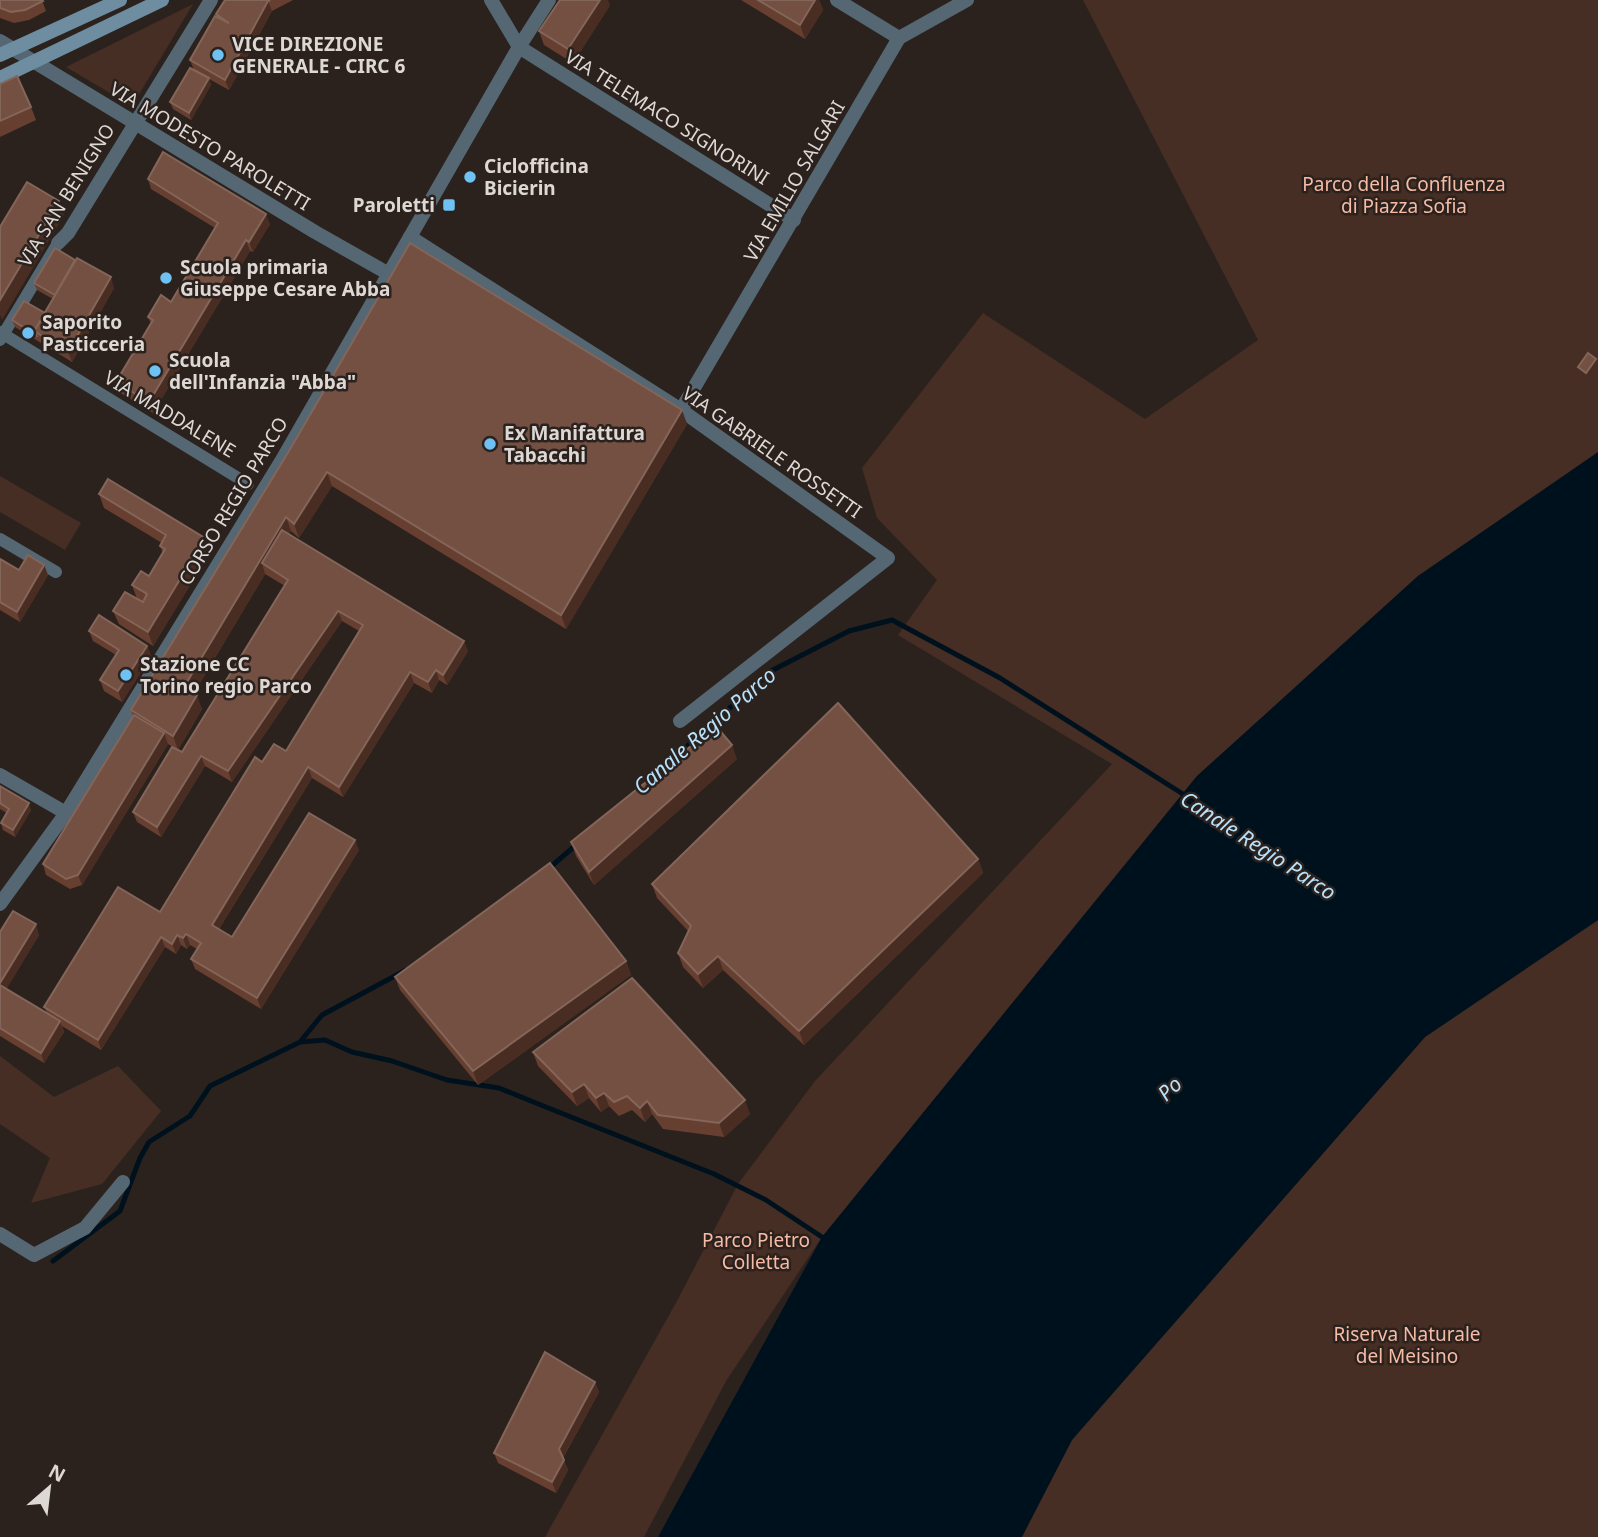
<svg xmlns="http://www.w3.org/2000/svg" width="1598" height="1537" viewBox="0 0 1598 1537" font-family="'Noto Sans',sans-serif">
  <rect width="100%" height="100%" fill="#2b221e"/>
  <!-- green -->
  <g fill="#462e24">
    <polygon points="1083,0 1598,0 1598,454 1418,576 1197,776 822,1237 726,1381 644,1537 545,1537 677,1301 738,1184 815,1081 1112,764 898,635 937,580 877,518 862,468 983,313 1145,419 1258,340"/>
    <polygon points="193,4 132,106 66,67"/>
    <polygon points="0,476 81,523 65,550 0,512"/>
    <polygon points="1598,920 1598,1537 1021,1537 1072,1440 1129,1368 1186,1309 1425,1037"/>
    <polygon points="0,1056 54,1097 118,1066 161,1111 102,1184 31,1203 50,1158 0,1124"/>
  </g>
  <!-- water -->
  <polygon fill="#00111e" points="1598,452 1598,920 1425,1037 1072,1440 1022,1537 658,1537 822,1237 1197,776 1418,576"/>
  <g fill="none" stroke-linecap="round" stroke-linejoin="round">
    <!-- stream -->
    <g stroke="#00111e" stroke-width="5">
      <polyline points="647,782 771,671 849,631 892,620 1000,678 1186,796"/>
      <polyline points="547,870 577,844"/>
      <polyline points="300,1042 322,1015 406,970"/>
      <polyline points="53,1261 120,1211 140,1158 149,1142 190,1116 210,1086 300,1042 325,1040 352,1052 392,1061 447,1080 499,1088 541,1105 714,1174 766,1200 828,1241"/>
    </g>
    <!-- pedestrian -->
    <g stroke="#546773" stroke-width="12">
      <polyline points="0,332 248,484"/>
      <polyline points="0,340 58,243"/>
      <polyline points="0,539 56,572"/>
    </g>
    <!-- minor -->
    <g stroke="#546773" stroke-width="14">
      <polyline points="837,0 899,38"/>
      <polyline points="0,41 315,232 389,274"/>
      <polyline points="519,47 794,220"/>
      <polyline points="410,237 681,410 888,558 680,721"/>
      <polyline points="58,243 68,233 211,0"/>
      <polyline points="681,410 899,38 967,0"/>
      <polyline points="0,775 66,813"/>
      <polyline points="0,1234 34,1255 85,1228 123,1182"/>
    </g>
    <!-- tertiary -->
    <g stroke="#546773" stroke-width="14">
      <polyline points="491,0 519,47"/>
      <polyline points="0,904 66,813 282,460 519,47 549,0"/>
    </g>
    <!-- secondary -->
    <g stroke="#6e8da0" stroke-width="14">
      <polyline points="0,55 120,0"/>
      <polyline points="0,78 162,0"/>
    </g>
  </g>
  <!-- wall -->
  <g fill="#673f30">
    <polygon points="0,0 42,0 46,11 29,20 14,23 0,18"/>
    <polygon points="225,0 293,0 272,11 229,90 209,79 211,85 191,120 173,109 170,102 194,70 190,60 217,17 216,14"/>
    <polygon points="741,0 819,0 823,10 805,39"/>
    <polygon points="610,5 573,63 544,45 539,31"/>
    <polygon points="0,84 31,107 36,120 0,137"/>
    <polygon points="148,179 270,224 253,252 250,251 153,413 119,392 116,382 151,324 148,317 171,302 215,228 151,189"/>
    <polygon points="34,283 114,288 72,362 15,327 12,320 45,313 53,299 37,290"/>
    <polygon points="687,424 566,629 332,486 299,538 291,531 289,534 468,651 447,685 439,680 432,693 414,683 343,797 312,778 219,929 232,937 359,850 261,1009 195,969 191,959 197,949 190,945 187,949 181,945 176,954 165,947 101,1050 62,1026 64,1032 44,1063 0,1036 0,932 39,935 6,989 47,1013 44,1007 160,912 262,762 286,751 359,631 342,621 232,782 205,766 161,837 137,822 133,812 182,752 285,586 265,574 194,693 202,709 178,750 168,744 82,885 70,889 46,875 43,864 133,716 131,710 289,451"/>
    <polygon points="99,494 210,552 153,646 119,624 113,611 137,599 132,585 149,576 163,554 160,546 162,543 104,508"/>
    <polygon points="0,559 19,570 44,565 48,575 20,622 0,610"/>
    <polygon points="89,631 147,646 151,656 122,702 104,691 100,680 116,655 93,641"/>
    <polygon points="737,759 594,885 576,856 571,842"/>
    <polygon points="0,786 31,810 15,837 3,830 1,823 7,813 0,809 0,810"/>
    <polygon points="978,859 983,873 804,1045 723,970 703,988 683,967 678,953 688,931 657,898 652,884"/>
    <polygon points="626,961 631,975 478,1085 400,990 395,977"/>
    <polygon points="533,1052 750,1114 724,1137 663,1129 652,1114 645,1122 632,1110 619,1116 609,1106 601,1112 589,1098 577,1106 538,1066"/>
    <polygon points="595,1382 599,1392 563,1458 568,1470 556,1493 498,1463 494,1453"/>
  </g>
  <!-- shaded-wall -->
  <g fill="#4a2d22">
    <polygon points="600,0 608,0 610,5 573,63 568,49"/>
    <polygon points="815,0 819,0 823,10 805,39 800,25"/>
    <polygon points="268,1 272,11 229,90 225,80"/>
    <polygon points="209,78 211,85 191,120 189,113"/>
    <polygon points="59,201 64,215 2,320 0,315 0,300"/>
    <polygon points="266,214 270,224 253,252 249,242"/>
    <polygon points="246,240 250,251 153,413 149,402"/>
    <polygon points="111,277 114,288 72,362 68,352"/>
    <polygon points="1596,359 1597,363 1587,377 1586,373"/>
    <polygon points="682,410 687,424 566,629 561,615"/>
    <polygon points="327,472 332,486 299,538 294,524"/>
    <polygon points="286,517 291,531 269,568 262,563 265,574 189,701 184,687"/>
    <polygon points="205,538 210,552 153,646 148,632"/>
    <polygon points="44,565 48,575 20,622 17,612"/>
    <polygon points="338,611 342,621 232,782 228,771"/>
    <polygon points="464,641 468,651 447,685 443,675"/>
    <polygon points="147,646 151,656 122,702 118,691"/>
    <polygon points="436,670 439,680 432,693 428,682"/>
    <polygon points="410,672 414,683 343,797 339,787"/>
    <polygon points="197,695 202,709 178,750 173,736"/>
    <polygon points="164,733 168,744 82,885 78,875"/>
    <polygon points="732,745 737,759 594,885 589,872"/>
    <polygon points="201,756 205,766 161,837 157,827"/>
    <polygon points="308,767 312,778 215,935 212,925"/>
    <polygon points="29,803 31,810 15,837 13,830"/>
    <polygon points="355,840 359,850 261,1009 257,998"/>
    <polygon points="978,859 983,873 804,1045 799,1031"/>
    <polygon points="36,924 39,935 3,995 0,987 0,983"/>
    <polygon points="186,934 190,945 187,949 183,938"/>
    <polygon points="177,935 181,945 176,954 172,944"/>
    <polygon points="161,937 165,947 101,1050 98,1040"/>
    <polygon points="718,956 723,970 703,988 698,974"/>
    <polygon points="626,961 631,975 478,1085 473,1071"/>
    <polygon points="60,1021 64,1032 44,1063 41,1053"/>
    <polygon points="584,1084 589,1098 577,1106 572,1092"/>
    <polygon points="604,1093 609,1106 601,1112 596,1098"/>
    <polygon points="745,1100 750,1114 724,1137 719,1123"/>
    <polygon points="647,1101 652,1114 645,1122 640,1108"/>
    <polygon points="595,1382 599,1392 562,1459 559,1449"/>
    <polygon points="564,1460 568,1470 556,1493 552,1482"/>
  </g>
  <!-- building -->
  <g fill="#745042" stroke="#846559" stroke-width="2">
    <polygon points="0,0 42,0 43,1 25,10 11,12 0,8"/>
    <polygon points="225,0 270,0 268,1 225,80 190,60 215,16 229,23 216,14"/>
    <polygon points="560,0 600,0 568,49 539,31"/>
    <polygon points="758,0 815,0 800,25"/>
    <polygon points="190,68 209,78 189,113 170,102"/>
    <polygon points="17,76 31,107 0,121 0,84"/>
    <polygon points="163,152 266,214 249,242 246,240 149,402 116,382 153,320 148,317 161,295 171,302 218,223 148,179"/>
    <polygon points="27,182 59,201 0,300 0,227"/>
    <polygon points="410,243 682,410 561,615 327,472 294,524 286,517 184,687 197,695 173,736 131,710 289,451"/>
    <polygon points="55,248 75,260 55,295 34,283"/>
    <polygon points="77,258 111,277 68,352 34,331"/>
    <polygon points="24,301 45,313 34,331 36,335 12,320"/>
    <polygon points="1588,353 1596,359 1586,373 1578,367"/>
    <polygon points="108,479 205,538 148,632 113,611 125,592 143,602 147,594 132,585 141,571 149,576 165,549 160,546 166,535 99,494"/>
    <polygon points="282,530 464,641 443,675 436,670 428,682 410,672 339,787 308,767 212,925 232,937 309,813 355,840 257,998 191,959 201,943 186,934 183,938 177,935 172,944 161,937 98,1040 44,1007 118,887 160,912 255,757 262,762 274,744 286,751 363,625 338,611 228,771 201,756 157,827 133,812 172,747 182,752 288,580 262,563"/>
    <polygon points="28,555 44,565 17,612 0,602 0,559 19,570"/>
    <polygon points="99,615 147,646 118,691 100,680 119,650 89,631"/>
    <polygon points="838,703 978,859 799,1031 718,956 698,974 678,953 691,926 652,884"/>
    <polygon points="134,715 164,733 78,875 66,879 43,864"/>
    <polygon points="716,726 732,745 589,872 571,842"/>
    <polygon points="0,786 29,803 13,830 1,823 9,809 0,803"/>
    <polygon points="550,863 626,961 473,1071 395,977"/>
    <polygon points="13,911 36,924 0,983 0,932"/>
    <polygon points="632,978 745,1100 719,1123 658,1115 647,1101 640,1108 627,1096 614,1102 604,1093 596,1098 584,1084 572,1092 533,1052"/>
    <polygon points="0,985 60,1021 41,1053 0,1028"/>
    <polygon points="545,1352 595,1382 559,1449 564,1460 552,1482 494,1453"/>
  </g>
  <!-- markers -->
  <g fill="#6ec2f3" stroke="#2b221e" stroke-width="2.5">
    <circle cx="218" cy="55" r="7"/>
    <circle cx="470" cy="177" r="7"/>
    <rect x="442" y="198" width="14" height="14" rx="3.5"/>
    <circle cx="166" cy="278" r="7"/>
    <circle cx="28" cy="333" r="7"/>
    <circle cx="155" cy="371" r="7"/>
    <circle cx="490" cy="444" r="7"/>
    <circle cx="126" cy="675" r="7"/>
  </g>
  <g text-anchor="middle" stroke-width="5" stroke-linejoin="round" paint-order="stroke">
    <!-- poi labels -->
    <g font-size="19" font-weight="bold" fill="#ded8d5" stroke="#2b221e" text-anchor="start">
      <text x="232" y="51">VICE DIREZIONE<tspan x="232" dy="22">GENERALE - CIRC 6</tspan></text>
      <text x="484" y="173">Ciclofficina<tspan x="484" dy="22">Bicierin</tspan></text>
      <text x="435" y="212" text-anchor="end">Paroletti</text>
      <text x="180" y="274">Scuola primaria<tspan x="180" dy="22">Giuseppe Cesare Abba</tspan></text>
      <text x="42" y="329">Saporito<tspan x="42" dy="22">Pasticceria</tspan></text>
      <text x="169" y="367">Scuola<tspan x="169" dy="22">dell'Infanzia "Abba"</tspan></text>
      <text x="504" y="440">Ex Manifattura<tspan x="504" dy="22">Tabacchi</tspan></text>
      <text x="140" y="671">Stazione CC<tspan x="140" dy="22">Torino regio Parco</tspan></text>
    </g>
    <!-- street labels -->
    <g font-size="19" fill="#ded8d5" stroke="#2b221e">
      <text transform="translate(667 117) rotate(32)" y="7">VIA TELEMACO SIGNORINI</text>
      <text transform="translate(210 146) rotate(31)" y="7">VIA MODESTO PAROLETTI</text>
      <text transform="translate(794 181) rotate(-60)" y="7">VIA EMILIO SALGARI</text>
      <text transform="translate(66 195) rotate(-58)" y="7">VIA SAN BENIGNO</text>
      <text transform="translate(170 414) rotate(31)" y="7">VIA MADDALENE</text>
      <text transform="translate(772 452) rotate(35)" y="7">VIA GABRIELE ROSSETTI</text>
      <text transform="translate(233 501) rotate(-59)" y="7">CORSO REGIO PARCO</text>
    </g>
    <!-- park labels -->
    <g font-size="19" fill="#f7baa4" stroke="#2b221e">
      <text x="1404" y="191">Parco della Confluenza<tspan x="1404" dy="22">di Piazza Sofia</tspan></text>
      <text x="756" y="1247">Parco Pietro<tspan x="756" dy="22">Colletta</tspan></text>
      <text x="1407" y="1341">Riserva Naturale<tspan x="1407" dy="22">del Meisino</tspan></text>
    </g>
    <!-- water labels -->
    <g font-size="21" font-style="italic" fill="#b7e1fc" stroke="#2b221e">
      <text transform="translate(705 731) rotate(-41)" y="7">Canale Regio Parco</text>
      <text transform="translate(1258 846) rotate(33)" y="7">Canale Regio Parco</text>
      <text transform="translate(1170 1089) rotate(-44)" y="7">Po</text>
    </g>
  </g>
  <!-- north arrow -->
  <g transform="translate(49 1488) rotate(28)" stroke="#2b221e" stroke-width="5" paint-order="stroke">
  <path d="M0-5L12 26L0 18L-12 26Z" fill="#ded8d5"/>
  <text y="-10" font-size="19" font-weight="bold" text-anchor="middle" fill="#ded8d5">N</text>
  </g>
</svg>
